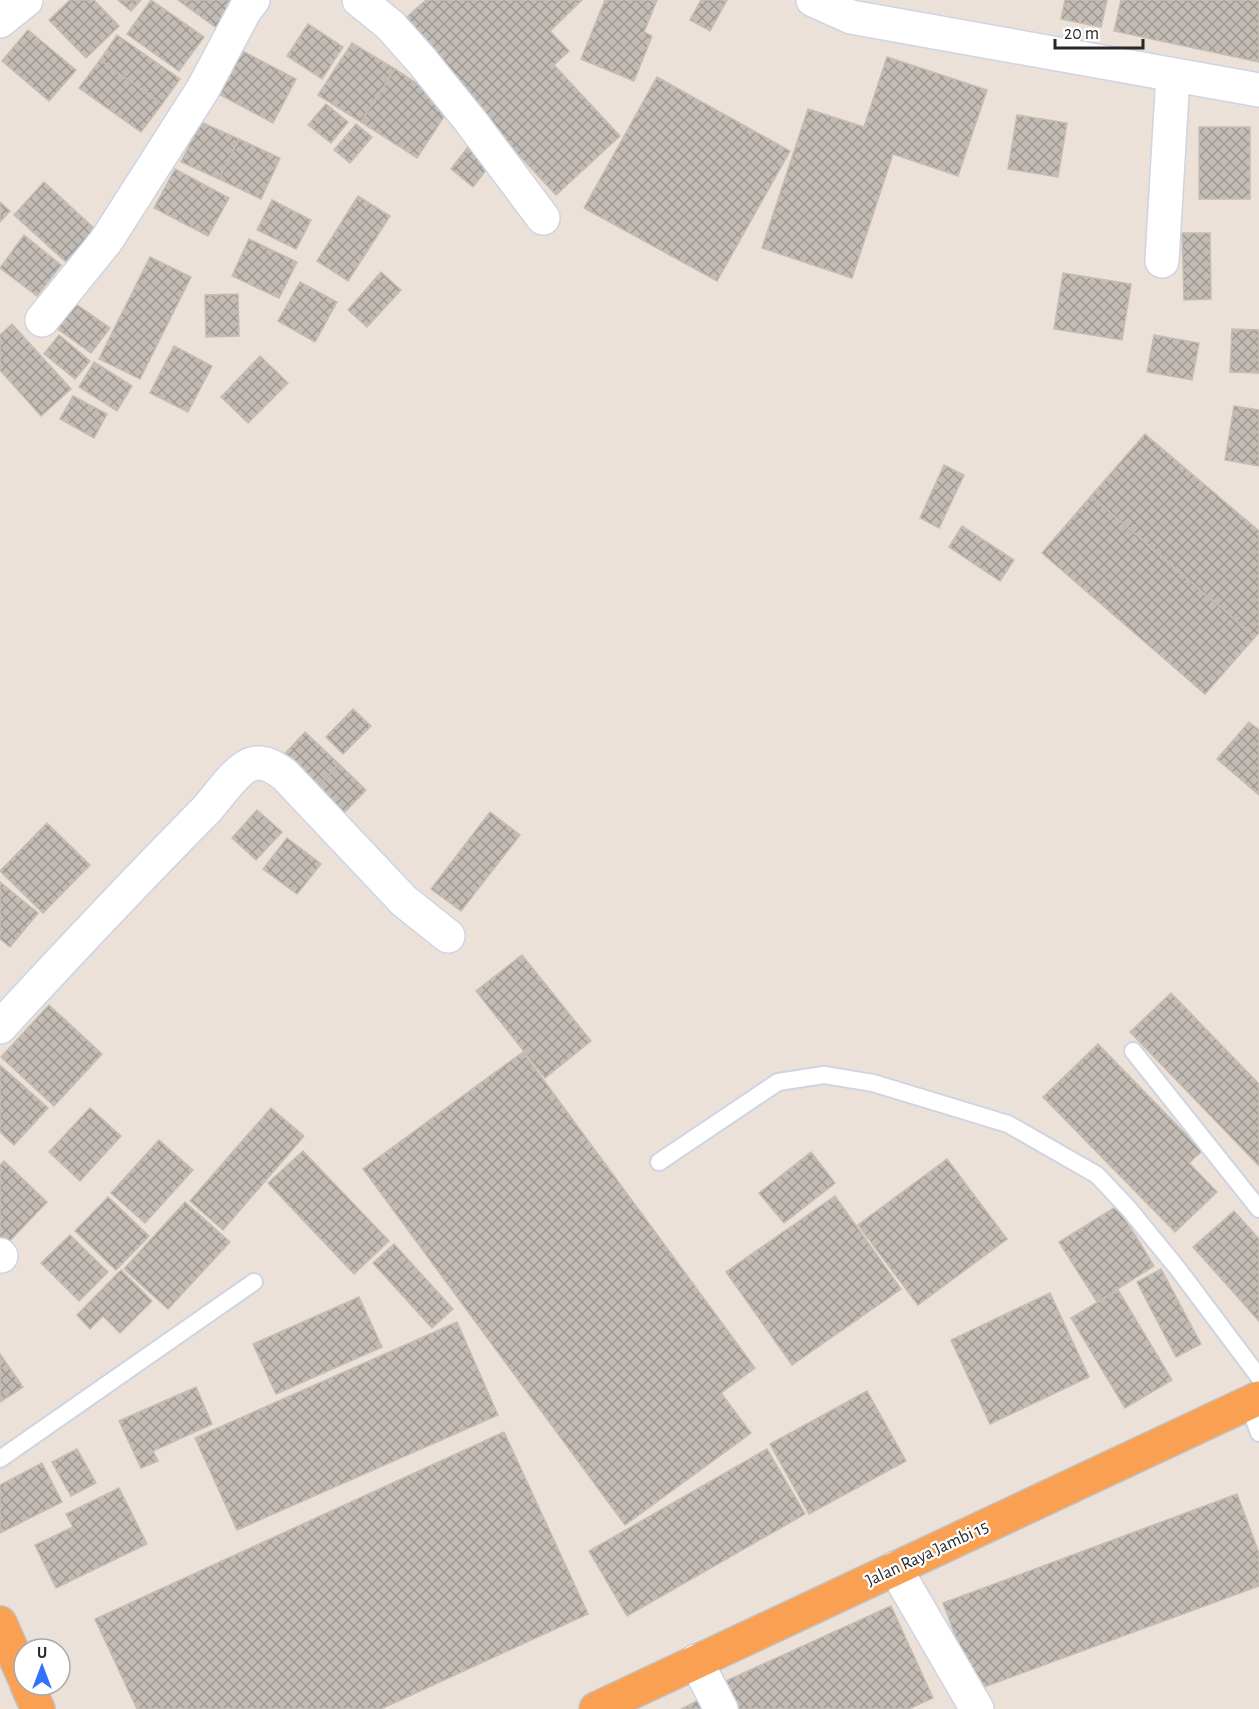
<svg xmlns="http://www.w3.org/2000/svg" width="1259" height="1709" viewBox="0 0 1259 1709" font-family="'Alegreya Sans',sans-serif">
  <defs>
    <pattern id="building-cross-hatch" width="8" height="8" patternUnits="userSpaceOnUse" patternTransform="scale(1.5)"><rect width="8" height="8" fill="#c3bbb5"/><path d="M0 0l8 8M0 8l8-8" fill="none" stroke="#9e9893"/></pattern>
  </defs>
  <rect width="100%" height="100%" fill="#ebe1d8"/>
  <!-- building -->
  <g fill="url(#building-cross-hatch)" stroke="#c6bdb2" stroke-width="1.5">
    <polygon points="70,0 94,0 119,26 86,58 49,20"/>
    <polygon points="118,0 141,0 131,11"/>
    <polygon points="151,0 204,37 179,71 127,34"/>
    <polygon points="178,0 239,0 218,29"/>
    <polygon points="426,0 582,0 550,31 569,51 554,65 620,136 556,195 398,25"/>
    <polygon points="605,0 657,0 644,32 652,36 634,81 581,59"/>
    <polygon points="701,0 727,0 710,31 690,20"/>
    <polygon points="1065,0 1107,0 1101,27 1061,19"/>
    <polygon points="1121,0 1259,0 1259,62 1114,31"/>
    <polygon points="308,24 343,47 322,79 287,56"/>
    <polygon points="28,30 76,70 49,101 2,61"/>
    <polygon points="117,35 180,79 162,104 100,60"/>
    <polygon points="352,43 395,69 361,122 318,95"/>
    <polygon points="233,46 296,79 273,123 211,90"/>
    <polygon points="887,57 987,90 958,176 893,154 852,278 762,248 808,109 864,127"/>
    <polygon points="100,60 162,104 141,132 79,88"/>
    <polygon points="395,69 451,106 417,158 361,122"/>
    <polygon points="657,77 790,151 717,281 584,208"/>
    <polygon points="326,104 348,122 331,143 308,125"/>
    <polygon points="1017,115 1067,123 1058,177 1008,169"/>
    <polygon points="201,122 239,139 219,179 181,162"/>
    <polygon points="356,124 372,137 350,163 334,150"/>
    <rect x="1199" y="127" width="51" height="72"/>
    <polygon points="239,139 280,158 261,199 219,179"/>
    <polygon points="471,143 494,160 473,187 451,169"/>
    <polygon points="175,169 229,198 208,236 154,208"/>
    <polygon points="44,182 96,230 66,262 14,215"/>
    <polygon points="358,196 390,216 348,281 317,261"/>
    <polygon points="272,200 311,220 296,249 257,230"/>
    <polygon points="0,202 10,211 0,222"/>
    <polygon points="1182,233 1210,233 1211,299 1184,300"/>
    <polygon points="24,235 61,265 37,296 0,268"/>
    <polygon points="249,239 297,262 279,298 232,276"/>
    <polygon points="150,257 191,277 140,379 99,359"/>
    <polygon points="381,272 401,290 367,327 348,310"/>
    <polygon points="1063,273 1131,284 1122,340 1054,329"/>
    <polygon points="300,282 337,302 315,342 278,321"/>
    <polygon points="238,294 239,336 206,337 205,295"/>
    <polygon points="73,302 110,328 91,353 55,327"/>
    <polygon points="12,324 71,389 41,416 0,370 0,335"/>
    <polygon points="1232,329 1259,330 1259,373 1230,372"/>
    <polygon points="59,335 90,361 75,379 44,354"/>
    <polygon points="1154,335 1199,343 1192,380 1147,372"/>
    <polygon points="174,346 212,366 188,412 150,393"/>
    <polygon points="260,356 288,383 248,423 221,397"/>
    <polygon points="94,362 132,386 117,411 79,387"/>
    <polygon points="73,396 107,414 94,438 60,419"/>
    <polygon points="1234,406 1259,410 1259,466 1225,460"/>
    <polygon points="1145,434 1259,531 1259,633 1255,637 1091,496"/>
    <polygon points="944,465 964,475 939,528 920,518"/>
    <polygon points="1091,496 1255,637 1205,694 1042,553"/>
    <polygon points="962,526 1014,560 1000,581 949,547"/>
    <polygon points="353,709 371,726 343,754 326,737"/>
    <polygon points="1249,722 1259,730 1259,795 1217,759"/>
    <polygon points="305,732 339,764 315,790 281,758"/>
    <polygon points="339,764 366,790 342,815 315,790"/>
    <polygon points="257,810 282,832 256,860 232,838"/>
    <polygon points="490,812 520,835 461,911 431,889"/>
    <polygon points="47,823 90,865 43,913 0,871"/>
    <polygon points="287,838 321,864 297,894 263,869"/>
    <polygon points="0,882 38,913 10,947 0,939"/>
    <polygon points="522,955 591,1041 545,1078 476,991"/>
    <polygon points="1171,993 1259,1084 1259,1166 1130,1032"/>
    <polygon points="49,1005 102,1054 54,1106 1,1057"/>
    <polygon points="1098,1044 1202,1151 1189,1163 1217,1192 1175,1232 1043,1097"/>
    <polygon points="523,1052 755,1368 721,1393 751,1433 625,1525 363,1169"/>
    <polygon points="0,1065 48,1108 14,1145 0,1132"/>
    <polygon points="90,1108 121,1136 80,1181 49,1152"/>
    <polygon points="271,1108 304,1136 223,1230 190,1201"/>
    <polygon points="159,1140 193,1170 145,1223 111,1193"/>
    <polygon points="303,1151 389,1241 354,1274 268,1183"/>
    <polygon points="811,1152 835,1183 784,1223 759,1193"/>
    <polygon points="947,1159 1007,1239 918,1305 858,1225"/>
    <polygon points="4,1161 47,1202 2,1249 0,1247 0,1165"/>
    <polygon points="835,1196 901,1289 792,1365 726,1272"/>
    <polygon points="108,1197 149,1236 116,1270 75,1231"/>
    <polygon points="185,1202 230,1242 168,1309 124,1269"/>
    <polygon points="1117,1206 1154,1266 1097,1302 1059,1242"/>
    <polygon points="1234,1211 1259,1239 1259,1321 1193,1247"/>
    <polygon points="70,1235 108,1272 79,1301 41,1263"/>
    <polygon points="394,1244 453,1309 432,1328 373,1263"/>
    <polygon points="1161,1269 1201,1344 1176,1357 1137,1282"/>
    <polygon points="121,1270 152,1301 120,1333 103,1316 90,1329 77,1315"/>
    <polygon points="1118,1290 1172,1380 1125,1408 1071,1318"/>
    <polygon points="1050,1293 1089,1377 990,1424 951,1340"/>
    <polygon points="359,1297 382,1347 276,1394 253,1344"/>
    <polygon points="457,1322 498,1415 237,1530 195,1438"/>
    <polygon points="0,1354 23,1387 0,1402"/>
    <polygon points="196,1387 212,1424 153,1451 158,1461 141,1468 119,1421"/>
    <polygon points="867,1391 906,1461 809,1514 770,1444"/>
    <polygon points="504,1432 588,1614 381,1709 137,1709 95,1619"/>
    <polygon points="77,1449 96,1483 71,1496 52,1462"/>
    <polygon points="767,1449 805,1514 627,1616 589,1551"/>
    <polygon points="42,1463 62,1502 0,1533 0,1485"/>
    <polygon points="119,1488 147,1544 56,1588 35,1545 73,1527 66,1514"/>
    <polygon points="1237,1494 1259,1553 1259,1586 976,1690 943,1603"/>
    <polygon points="891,1606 933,1698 909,1709 731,1709 719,1684"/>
    <polygon points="699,1700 704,1709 681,1709"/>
  </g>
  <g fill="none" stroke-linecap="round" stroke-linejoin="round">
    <defs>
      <g id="service">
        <polyline points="1133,1051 1259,1209"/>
        <polyline points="659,1162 778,1082 824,1075 873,1083 1008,1124 1097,1175 1129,1209 1178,1269 1259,1377"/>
        <polyline points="1248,1403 1259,1433"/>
        <polyline points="0,1459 254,1282"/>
      </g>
      <g id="minor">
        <polyline points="359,0 390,25 422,61 472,123 543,218"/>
        <polyline points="813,0 851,17 1259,90"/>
        <polyline points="0,21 26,0"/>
        <polyline points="1162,261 1173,75"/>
        <polyline points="42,320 106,241 203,89 245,10 253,0"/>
        <path d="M0 1027C68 953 137 880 207 809 218 797 237 768 252 764 264 760 276 768 285 775L404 901 448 936"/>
        <polyline points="0,1255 1,1256"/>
        <polyline points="895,1568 977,1709"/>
        <polyline points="696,1661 721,1709"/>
      </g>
      <g id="trunk">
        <polyline points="0,1623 24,1677"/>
        <polyline points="27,1685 38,1709"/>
        <polyline points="596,1709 1259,1398"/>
      </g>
    </defs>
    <!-- service casing -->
    <use href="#service" stroke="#ced4e2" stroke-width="20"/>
    <!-- minor casing -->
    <use href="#minor" stroke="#ced4e2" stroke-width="36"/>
    <!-- trunk casing -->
    <use href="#trunk" stroke="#c3c3c3" stroke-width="36"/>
    <!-- service -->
    <use href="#service" stroke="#fff" stroke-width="16"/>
    <!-- minor -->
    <use href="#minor" stroke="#fff" stroke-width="33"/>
    <!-- trunk -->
    <use href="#trunk" stroke="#faa052" stroke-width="33"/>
  </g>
  <g text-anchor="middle" stroke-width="4.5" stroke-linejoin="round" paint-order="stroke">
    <!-- street labels -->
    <g font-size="18" fill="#282828" stroke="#fff">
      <text transform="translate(927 1553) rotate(-25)" y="6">Jalan Raya Jambi 15</text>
    </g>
  </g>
  <!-- north arrow -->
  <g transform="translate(42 1667)"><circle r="28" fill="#ffffff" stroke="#a9a9a9" stroke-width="1.5"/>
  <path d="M0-4.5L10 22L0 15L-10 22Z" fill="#3272ff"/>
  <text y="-9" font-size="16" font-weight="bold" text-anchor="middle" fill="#282828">U</text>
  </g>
  <!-- scale -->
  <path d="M1055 39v9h88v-9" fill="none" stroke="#282828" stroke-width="3"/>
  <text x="1064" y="39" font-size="18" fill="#282828" stroke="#ffffff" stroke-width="4.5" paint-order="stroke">20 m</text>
</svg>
